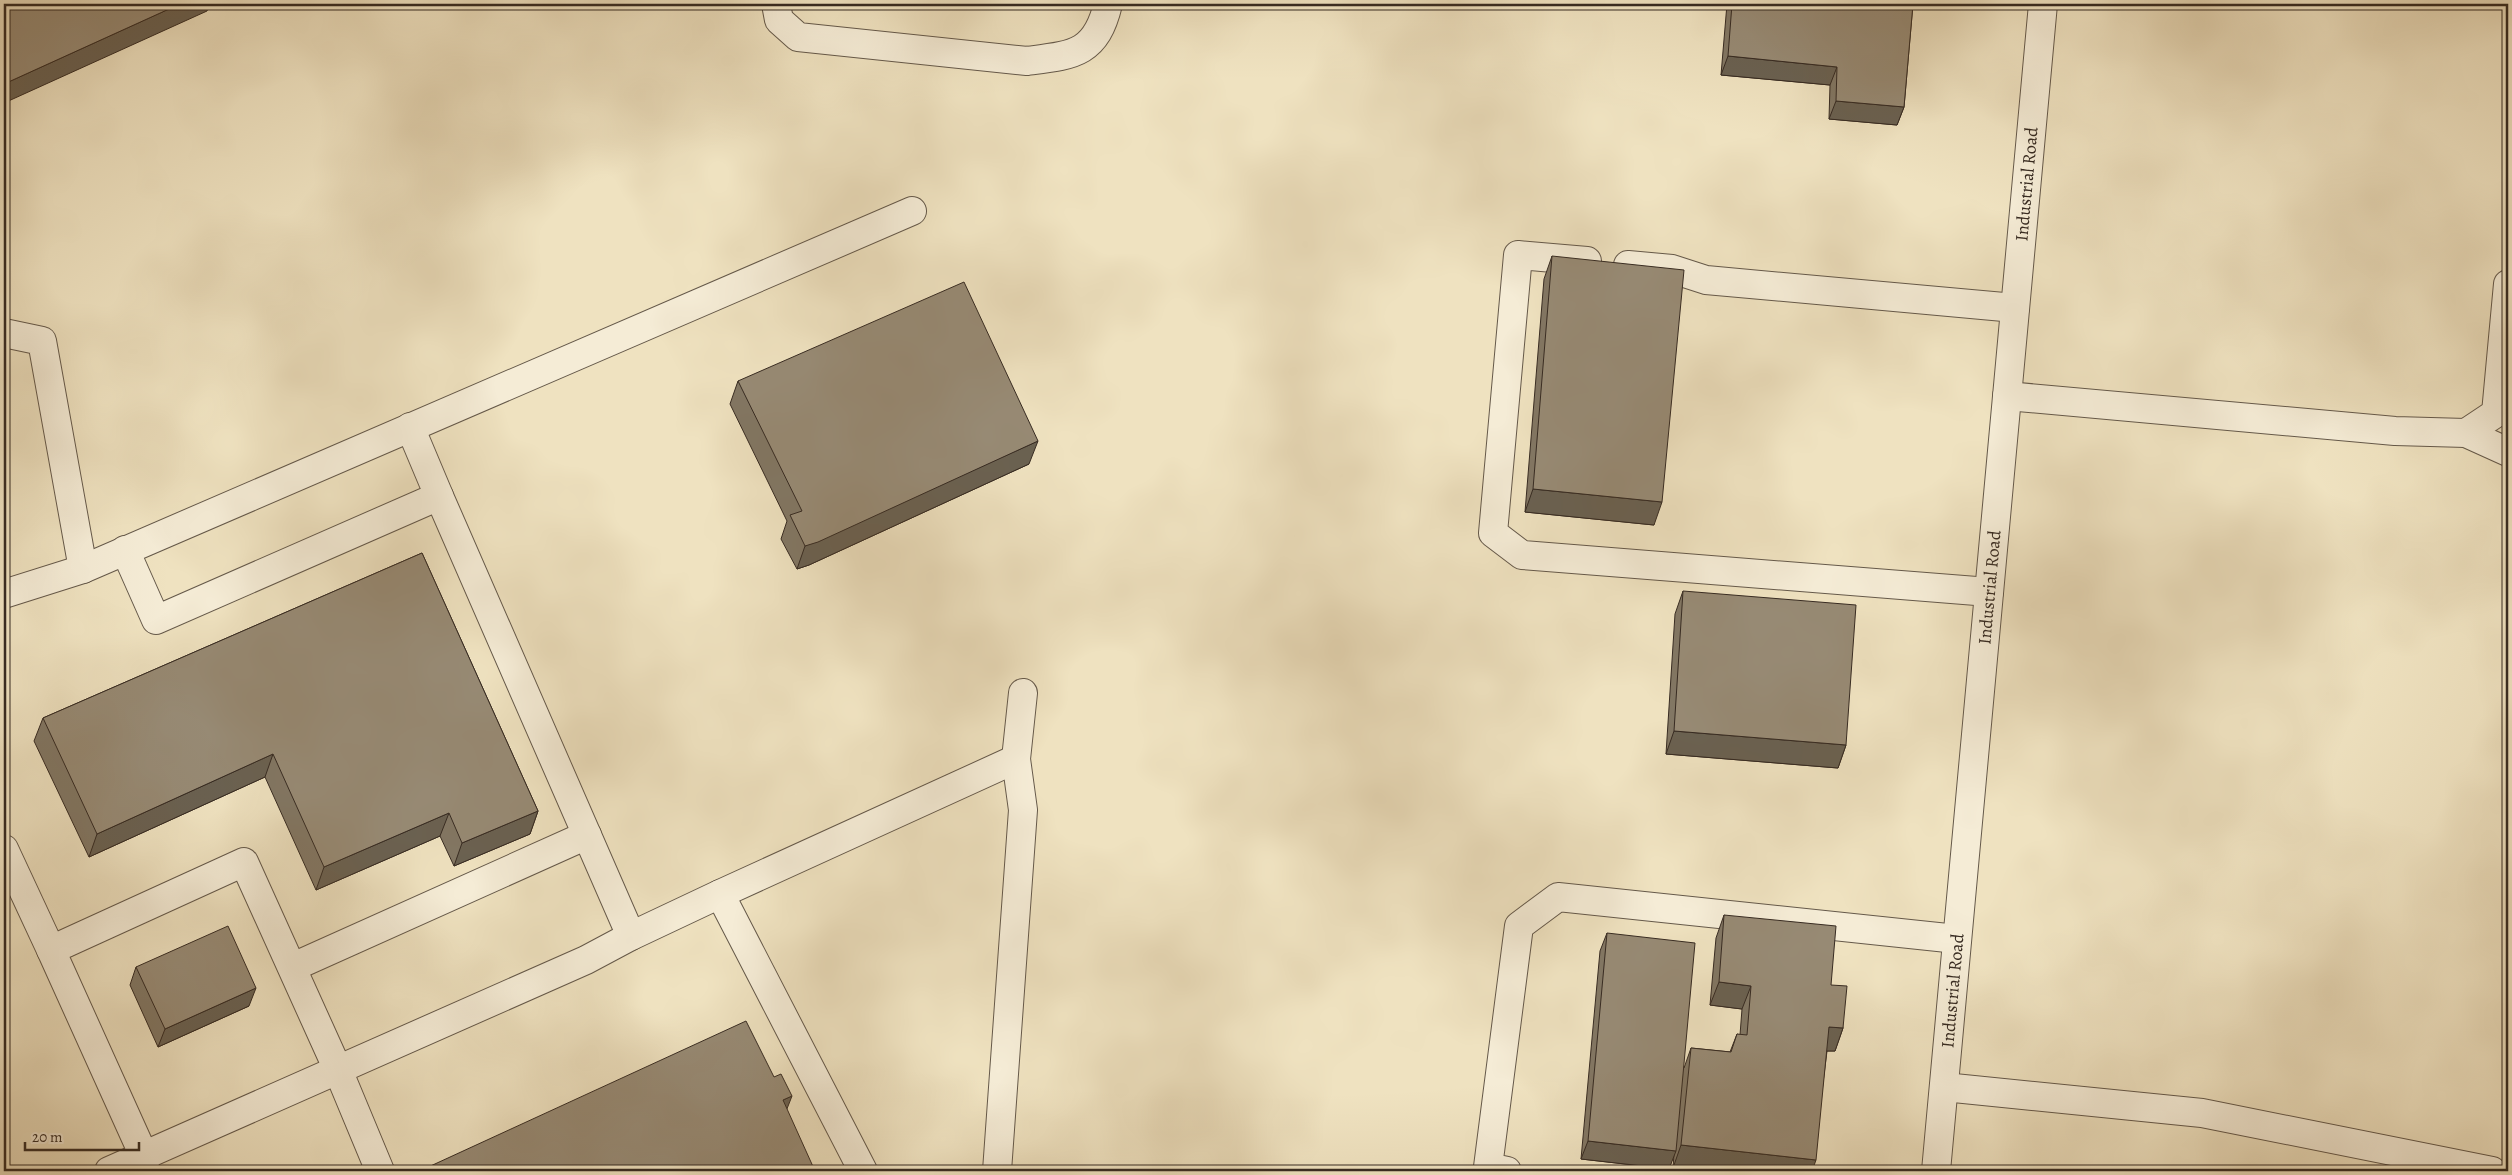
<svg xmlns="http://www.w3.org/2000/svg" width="2512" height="1175" viewBox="0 0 2512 1175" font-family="Alegreya,serif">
  <rect width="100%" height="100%" fill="#efe2c0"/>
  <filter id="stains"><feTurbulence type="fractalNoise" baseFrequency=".004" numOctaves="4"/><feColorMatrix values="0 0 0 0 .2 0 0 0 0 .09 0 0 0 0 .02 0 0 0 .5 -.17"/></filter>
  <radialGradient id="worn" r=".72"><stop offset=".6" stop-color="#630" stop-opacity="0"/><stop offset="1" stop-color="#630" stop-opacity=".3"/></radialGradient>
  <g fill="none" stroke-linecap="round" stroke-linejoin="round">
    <defs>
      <g id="minor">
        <path d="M776 4 779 20 798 37 1027 61C1074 55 1096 54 1108 4"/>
        <polyline points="1587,261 1518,255 1493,533 1522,555 1989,592"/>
        <polyline points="1628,265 1672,269 1706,280 2015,308"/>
        <polyline points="4,333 42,341 83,569"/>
        <polyline points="2007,396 2395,431 2466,433 2508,452"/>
        <polyline points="2466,433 2496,413 2508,284"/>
        <polyline points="439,496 631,936"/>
        <polyline points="125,550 156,620 439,496 410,427"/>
        <polyline points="4,594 83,569 912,211"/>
        <polyline points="4,849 51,950"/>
        <polyline points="720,894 863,1171"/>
        <polyline points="293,967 587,835"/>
        <polyline points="1944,1087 2202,1113 2492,1171"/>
        <polyline points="109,1171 586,960 631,936 720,894 1016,759"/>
        <polyline points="145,1171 144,1156 51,950 244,862 338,1070 380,1171"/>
        <polyline points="997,1171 1023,810 1016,759 1023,693"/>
        <polyline points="1507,1171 1488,1167 1519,926 1558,897 1957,939"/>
        <path id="s1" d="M1936 1171 2043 4"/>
      </g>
    </defs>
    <!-- minor casing -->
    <use href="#minor" stroke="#65594a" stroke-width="30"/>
    <!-- minor -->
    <use href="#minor" stroke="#f5ecd6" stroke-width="28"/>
  </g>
  <!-- wall -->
  <g fill="#827764" stroke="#372b22">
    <polygon points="1727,4 1913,4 1904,107 1897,125 1829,119 1830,85 1721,75"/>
    <polygon points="1552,256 1654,525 1525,512 1544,279"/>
    <polygon points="738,381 1029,464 809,565 797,569 781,539 787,521 730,404"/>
    <polygon points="422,553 538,811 530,834 454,866 440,836 316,890 265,777 89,857 34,741 43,718"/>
    <polygon points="1683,591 1846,745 1838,768 1666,754 1675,614"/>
    <polygon points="1724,915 1831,985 1843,1028 1835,1051 1827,1051 1812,1171 1702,1171 1673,1168 1674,1154 1669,1169 1581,1159 1600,951 1607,933 1684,1068 1691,1048 1730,1052 1737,1034 1740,1035 1742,1009 1710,1005 1716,938"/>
    <polygon points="136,967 249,1006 158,1047 130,985"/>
  </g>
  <!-- shaded-wall -->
  <g fill="#6a6151" stroke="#372b22">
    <polygon points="180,4 210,4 207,11 4,103 4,84"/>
    <polygon points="1728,56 1837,67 1830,85 1721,75"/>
    <polygon points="1836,101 1904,107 1897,125 1829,119"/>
    <polygon points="1038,441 1029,464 809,565 797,569 805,546"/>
    <polygon points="1533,489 1662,502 1654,525 1525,512"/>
    <polygon points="1674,731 1846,745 1838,768 1666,754"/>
    <polygon points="273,754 265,777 89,857 97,834"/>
    <polygon points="538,811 530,834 454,866 462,843"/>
    <polygon points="449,813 440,836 316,890 324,867"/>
    <polygon points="1719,982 1751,986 1742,1009 1710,1005"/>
    <polygon points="256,988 249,1006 158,1047 165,1029"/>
    <polygon points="1829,1027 1843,1028 1835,1051 1821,1051"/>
    <polygon points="792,1096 783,1119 783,1100"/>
    <polygon points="1588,1141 1676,1151 1669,1169 1581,1159"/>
    <polygon points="1681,1145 1816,1160 1812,1171 1702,1171 1673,1168"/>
  </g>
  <!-- building -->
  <g fill="#978a74" stroke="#372b22">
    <polygon points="4,4 180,4 4,84"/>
    <polygon points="1732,4 1913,4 1904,107 1836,101 1837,67 1728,56"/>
    <polygon points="1552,256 1684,270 1662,502 1533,489"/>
    <polygon points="964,282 1038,441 818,542 805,546 790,515 802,511 738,381"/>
    <polygon points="422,553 538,811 462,843 449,813 324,867 273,754 97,834 43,718"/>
    <polygon points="1683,591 1856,605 1846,745 1674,731"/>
    <polygon points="1724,915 1836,926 1831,985 1847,986 1843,1028 1829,1027 1816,1160 1681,1145 1691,1048 1731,1052 1737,1034 1747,1035 1751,986 1719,982"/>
    <polygon points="228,926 256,988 165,1029 136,967"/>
    <polygon points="1607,933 1695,943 1676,1151 1588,1141"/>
    <polygon points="746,1021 774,1077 781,1074 792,1096 783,1100 815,1171 425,1171 424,1169"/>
  </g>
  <g text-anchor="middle" stroke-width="4" stroke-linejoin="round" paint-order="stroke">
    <!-- street labels -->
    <g font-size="18" fill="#372b22" stroke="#f5ecd6">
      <text dy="6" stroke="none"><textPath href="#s1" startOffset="991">Industrial Road</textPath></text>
      <text dy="6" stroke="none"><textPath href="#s1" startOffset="586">Industrial Road</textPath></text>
      <text dy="6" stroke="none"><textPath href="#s1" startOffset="181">Industrial Road</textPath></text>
    </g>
  </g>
  <!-- margin -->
  <rect width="2512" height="1175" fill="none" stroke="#efe2c0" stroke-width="20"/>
  <rect x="5" y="5" width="2502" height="1165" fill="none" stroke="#372b22" stroke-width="2.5"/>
  <rect x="10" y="10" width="2492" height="1155" fill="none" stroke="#372b22"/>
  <!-- scale -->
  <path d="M25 1142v8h114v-8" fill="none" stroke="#372b22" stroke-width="2.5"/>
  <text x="32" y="1142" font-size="15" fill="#372b22" stroke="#f5ecd6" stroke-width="4" paint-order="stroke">20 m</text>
  <rect width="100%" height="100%" filter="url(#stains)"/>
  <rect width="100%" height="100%" fill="url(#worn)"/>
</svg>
